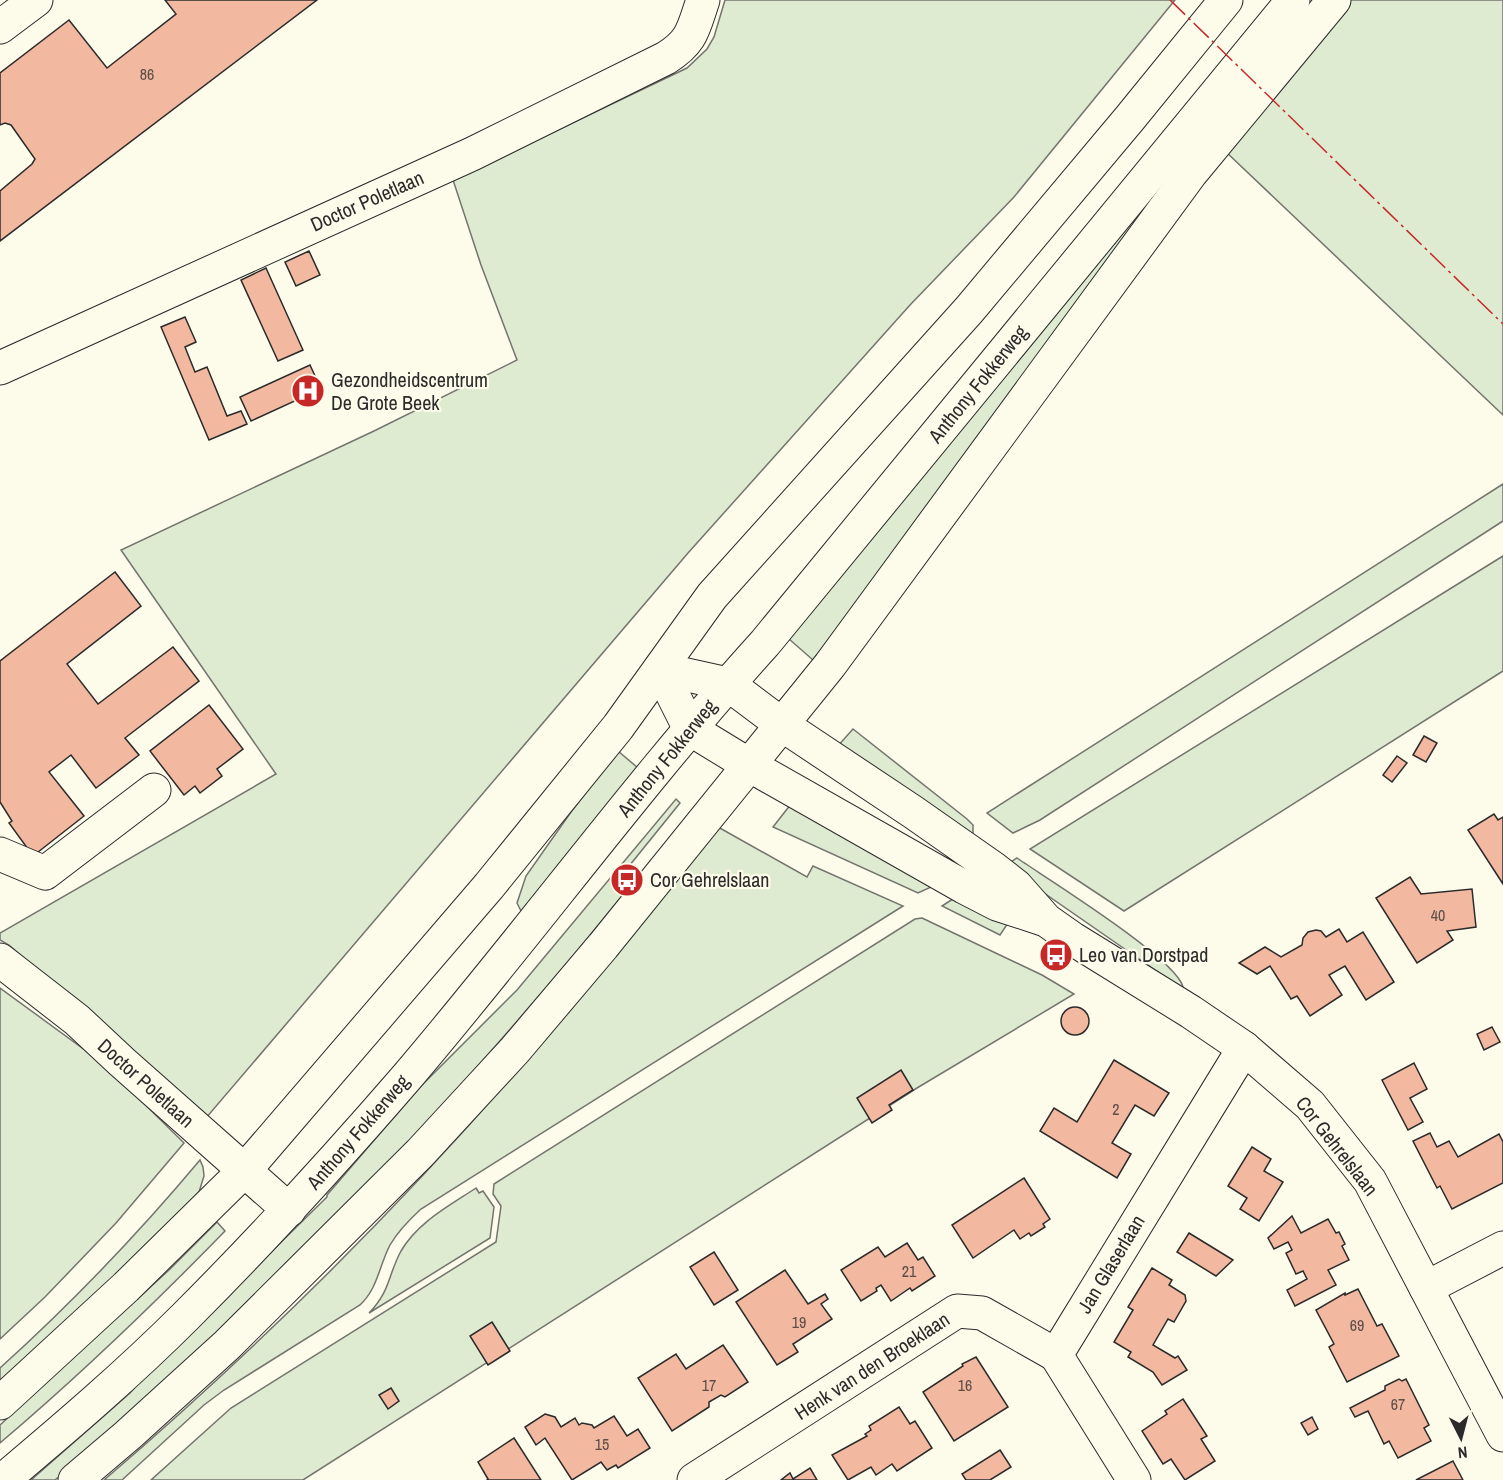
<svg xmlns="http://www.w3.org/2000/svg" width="1503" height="1480" viewBox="0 0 1503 1480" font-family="'Archivo Narrow',sans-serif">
  <rect width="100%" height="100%" fill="#fdfbea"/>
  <!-- green -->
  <g fill="#deebd1" stroke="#74746e" stroke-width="1.5">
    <polygon points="725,0 1175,0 1014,197 910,305 688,553 206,1118 9,945 0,940 0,933 276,774 121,550 374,431 517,360 481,265 453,180 687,68 707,49 714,37"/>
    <polygon points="1349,0 1503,0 1503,415 1225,151"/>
    <polygon points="1210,127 903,541 813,660 789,639"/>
    <polygon points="1503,484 1503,521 1040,820 1013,833 987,813"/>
    <polygon points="1503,556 1503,671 1124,911 1030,849"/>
    <polygon points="853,729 967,819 973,825 973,835 836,748"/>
    <polygon points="618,751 638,768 521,911 517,903 526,876 571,812"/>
    <path d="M676 799 680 803 617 881 627 890C516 1027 398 1159 272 1282 206 1347 136 1407 68 1469L55 1480H31L130 1393 145 1376 327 1197V1195L419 1088 517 990Z"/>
    <polygon points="791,804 940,883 918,893 773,827"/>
    <path d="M718 827 807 877 813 866 903 906 421 1209C409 1220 398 1231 390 1245 379 1266 378 1288 360 1305L224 1390 204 1405 122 1480H104C257 1349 406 1201 537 1048 599 976 658 901 718 827Z"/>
    <path d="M1017 858C1046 878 1177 959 1183 987L1181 988 1005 866Z"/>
    <polygon points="959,895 1008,923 1000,935 942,906"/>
    <polygon points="922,918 1042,975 1074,994 917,1088 303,1480 151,1480 231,1408 496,1242 501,1206 493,1194 494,1184 915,919"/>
    <polygon points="0,988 104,1064 184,1143 116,1223 45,1297 0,1339"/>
    <path d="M200 1160 203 1167 204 1176 199 1192 160 1234 0 1381V1368C72 1303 138 1234 200 1160Z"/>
    <path d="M476 1188 479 1193 483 1191 494 1207 490 1238 369 1313C390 1292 388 1275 401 1251 418 1222 449 1206 476 1188Z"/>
    <path d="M217 1222 225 1231C153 1305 79 1376 0 1443V1425L169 1270Z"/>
  </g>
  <!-- building -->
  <g fill="#f2b8a0" stroke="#2b2b2b" stroke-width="1.5">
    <polygon points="165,0 317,0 0,241 0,191 32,164 35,159 11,125 5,123 0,125 0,73 69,20 107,68 176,14"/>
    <polygon points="309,251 320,275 296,286 285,262"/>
    <polygon points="266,268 303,350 278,361 241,280"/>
    <polygon points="185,317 196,342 185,347 195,372 207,367 227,416 241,411 247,424 209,440 161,327"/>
    <polygon points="310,365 321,389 251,421 240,397"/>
    <polygon points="115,572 141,606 67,664 98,704 173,647 199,681 125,738 139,755 96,788 71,755 49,772 84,816 33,856 9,823 12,821 0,802 0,661"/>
    <polygon points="209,705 243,749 217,769 222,776 200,793 195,786 184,795 150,751"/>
    <polygon points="1424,736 1437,743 1426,762 1413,755"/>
    <polygon points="1397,756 1407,763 1392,782 1383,775"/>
    <polygon points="1494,814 1498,820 1503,817 1503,884 1468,830"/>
    <polygon points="1410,877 1421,894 1472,889 1476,927 1447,931 1453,940 1417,963 1376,898"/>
    <polygon points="1339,929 1347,942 1363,932 1394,982 1366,1000 1345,966 1329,975 1342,995 1310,1016 1297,996 1291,999 1270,966 1257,974 1239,963 1265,947 1281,957 1302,945 1303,938 1308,932 1316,930 1321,931 1326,937"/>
    <circle cx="1075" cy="1021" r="14"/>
    <polygon points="1492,1027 1500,1042 1484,1050 1477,1034"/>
    <polygon points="1114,1060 1169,1093 1154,1116 1135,1105 1112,1143 1131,1154 1117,1178 1040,1131 1054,1108 1077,1122"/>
    <polygon points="1414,1063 1427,1089 1410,1098 1423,1122 1408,1130 1382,1080"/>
    <polygon points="901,1070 913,1090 889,1105 892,1110 872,1123 857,1098"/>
    <polygon points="1430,1133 1437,1147 1449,1141 1458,1157 1499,1134 1503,1142 1503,1183 1452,1209 1440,1186 1437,1188 1413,1141"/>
    <polygon points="1252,1147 1271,1159 1264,1171 1283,1182 1259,1221 1240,1209 1247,1198 1228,1186"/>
    <polygon points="1024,1178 1050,1219 1043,1224 1045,1227 1031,1236 1029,1233 1020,1239 1014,1230 973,1258 952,1225"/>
    <polygon points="1292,1216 1301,1233 1328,1219 1336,1233 1339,1232 1345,1244 1342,1246 1349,1260 1328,1270 1336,1285 1295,1306 1287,1290 1307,1279 1303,1271 1296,1274 1286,1253 1292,1250 1288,1242 1274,1249 1268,1238"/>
    <polygon points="1189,1233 1233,1260 1216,1276 1177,1252"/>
    <polygon points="907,1243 918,1260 923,1257 935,1276 912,1291 910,1288 891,1301 881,1285 876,1288 877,1291 861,1301 841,1270 878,1247 885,1257"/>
    <polygon points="714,1252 738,1290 714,1305 690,1267"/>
    <polygon points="1152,1268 1172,1280 1169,1285 1185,1295 1186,1301 1174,1322 1168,1319 1153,1345 1175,1358 1178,1356 1187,1370 1162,1385 1153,1372 1128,1357 1131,1352 1114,1342 1133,1310 1128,1307"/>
    <polygon points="785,1270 808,1304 825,1294 828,1299 821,1304 832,1319 793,1344 798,1352 777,1365 736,1302"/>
    <polygon points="1358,1289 1377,1326 1382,1324 1399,1356 1347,1382 1329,1347 1334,1344 1316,1310 1345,1293 1345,1295"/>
    <polygon points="492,1322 510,1351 488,1365 470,1336"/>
    <polygon points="723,1345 748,1382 725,1397 721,1395 709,1402 709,1407 672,1431 638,1378 676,1354 686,1369"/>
    <polygon points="976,1357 1008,1407 954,1441 923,1392 963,1366 962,1364"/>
    <polygon points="1399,1379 1402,1381 1406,1379 1429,1425 1424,1428 1431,1441 1398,1458 1389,1441 1384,1444 1368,1411 1355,1417 1350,1408 1385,1390 1385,1386"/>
    <polygon points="391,1388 399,1401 388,1409 379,1395"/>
    <polygon points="1183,1399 1207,1436 1201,1439 1215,1461 1185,1480 1171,1459 1163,1464 1142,1431 1167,1414 1165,1411"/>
    <polygon points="899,1407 910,1424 915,1421 932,1448 897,1471 892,1464 876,1475 871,1467 848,1480 832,1455 867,1436 865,1434 871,1430 869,1426"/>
    <polygon points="545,1414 555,1417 561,1427 575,1418 579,1425 582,1423 592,1425 594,1428 614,1416 627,1436 638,1429 650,1448 618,1468 616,1465 607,1470 601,1462 572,1480 545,1438 536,1445 525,1427"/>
    <polygon points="1312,1417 1318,1429 1308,1435 1301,1423"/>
    <polygon points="514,1438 541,1480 487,1480 488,1479 478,1462"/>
    <polygon points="1000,1450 1011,1467 990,1480 966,1480 962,1474"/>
    <polygon points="1453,1461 1463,1480 1416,1480"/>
    <polygon points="810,1468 817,1480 781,1480 790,1473 793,1479"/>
  </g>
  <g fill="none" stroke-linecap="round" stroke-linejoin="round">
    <defs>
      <g id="minor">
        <polyline points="0,27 36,0"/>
        <path d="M0 368 472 154 666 58C693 41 693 29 703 0"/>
        <polyline points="0,854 45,873 154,790"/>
        <polyline points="1046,920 997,904 964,887 749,765 690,729 660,669 728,684 781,724 913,812 993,868 1016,886 1046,920 1073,939 1191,1012 1244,1048 1310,1105 1370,1181 1503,1435"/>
        <polyline points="0,960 77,1020 122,1062 289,1210"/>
        <polyline points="1426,1288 1503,1248"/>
        <polyline points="75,1480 128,1435 227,1345 420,1153 515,1050 603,946 830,665 1191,173 1334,0"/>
        <polyline points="694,1480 957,1311 982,1313 1056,1355"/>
        <polyline points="1134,1480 1056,1355 1244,1048"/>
      </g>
      <g id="major">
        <polyline points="0,1403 126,1287 245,1170 489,886 618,727 712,596 969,310 1130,118 1226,0"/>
        <path d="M3 1480C66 1427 128 1374 186 1316 262 1240 335 1160 406 1078 528 935 639 782 765 643L1293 0"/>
      </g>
    </defs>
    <!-- minor casing -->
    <use href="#minor" stroke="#2b2b2b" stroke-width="35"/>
    <!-- major casing -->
    <use href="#major" stroke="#2b2b2b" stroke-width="35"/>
    <!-- minor -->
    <use href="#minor" stroke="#fdfbea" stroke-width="33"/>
    <!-- major -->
    <use href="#major" stroke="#fdfbea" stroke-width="33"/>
    <!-- power -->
    <polyline stroke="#c62828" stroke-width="1.5" stroke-dasharray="21 4.5 3 4.5" stroke-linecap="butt" points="1170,0 1503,324"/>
  </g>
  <!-- icons -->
  <defs>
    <symbol id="hospital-disc" viewBox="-11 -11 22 22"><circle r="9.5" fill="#c62828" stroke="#fdfbea"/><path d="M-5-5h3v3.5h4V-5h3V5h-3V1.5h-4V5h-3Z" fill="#fff"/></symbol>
    <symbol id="bus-disc" viewBox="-11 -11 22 22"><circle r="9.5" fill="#c62828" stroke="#fdfbea"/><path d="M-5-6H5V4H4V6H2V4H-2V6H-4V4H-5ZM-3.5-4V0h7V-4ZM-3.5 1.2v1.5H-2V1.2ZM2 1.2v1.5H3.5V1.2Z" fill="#fff"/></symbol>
  </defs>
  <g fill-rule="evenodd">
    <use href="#hospital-disc" x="289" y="372" width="38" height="38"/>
    <use href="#bus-disc" x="608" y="861" width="38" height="38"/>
    <use href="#bus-disc" x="1037" y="936" width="38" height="38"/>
  </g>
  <g text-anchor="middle" stroke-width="4.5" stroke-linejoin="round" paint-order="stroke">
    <!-- number labels -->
    <g font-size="16" fill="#5d4e48">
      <text x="147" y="80">86</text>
      <text x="1438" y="921">40</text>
      <text x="1116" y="1115">2</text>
      <text x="909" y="1277">21</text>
      <text x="799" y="1328">19</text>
      <text x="1357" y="1331">69</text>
      <text x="709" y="1391">17</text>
      <text x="965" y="1391">16</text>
      <text x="1398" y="1410">67</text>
      <text x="602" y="1450">15</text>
    </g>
    <!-- street labels -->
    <g font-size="20" fill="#2b2b2b" stroke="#fdfbea">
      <text transform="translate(367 201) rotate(-24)" y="7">Doctor Poletlaan</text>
      <text transform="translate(978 384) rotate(-51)" y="7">Anthony Fokkerweg</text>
      <text transform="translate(667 758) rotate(-51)" y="7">Anthony Fokkerweg</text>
      <text transform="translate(146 1083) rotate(42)" y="7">Doctor Poletlaan</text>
      <text transform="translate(358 1132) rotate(-49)" y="7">Anthony Fokkerweg</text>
      <text transform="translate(1337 1146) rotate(52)" y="7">Cor Gehrelslaan</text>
      <text transform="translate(1111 1264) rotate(-59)" y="7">Jan Glaserlaan</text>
      <text transform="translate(872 1366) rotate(-33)" y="7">Henk van den Broeklaan</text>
    </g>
    <!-- poi labels -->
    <g font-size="20" fill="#2b2b2b" stroke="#fdfbea" text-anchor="start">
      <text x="331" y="387">Gezondheidscentrum<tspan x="331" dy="23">De Grote Beek</tspan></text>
      <text x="650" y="887">Cor Gehrelslaan</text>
      <text x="1079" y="962">Leo van Dorstpad</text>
    </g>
  </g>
  <!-- north arrow -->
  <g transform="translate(1461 1438) rotate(174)" stroke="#fdfbea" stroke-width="4.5" paint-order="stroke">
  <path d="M0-4.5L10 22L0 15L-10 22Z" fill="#2b2b2b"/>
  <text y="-9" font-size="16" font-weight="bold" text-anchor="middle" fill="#2b2b2b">N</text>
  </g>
</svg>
